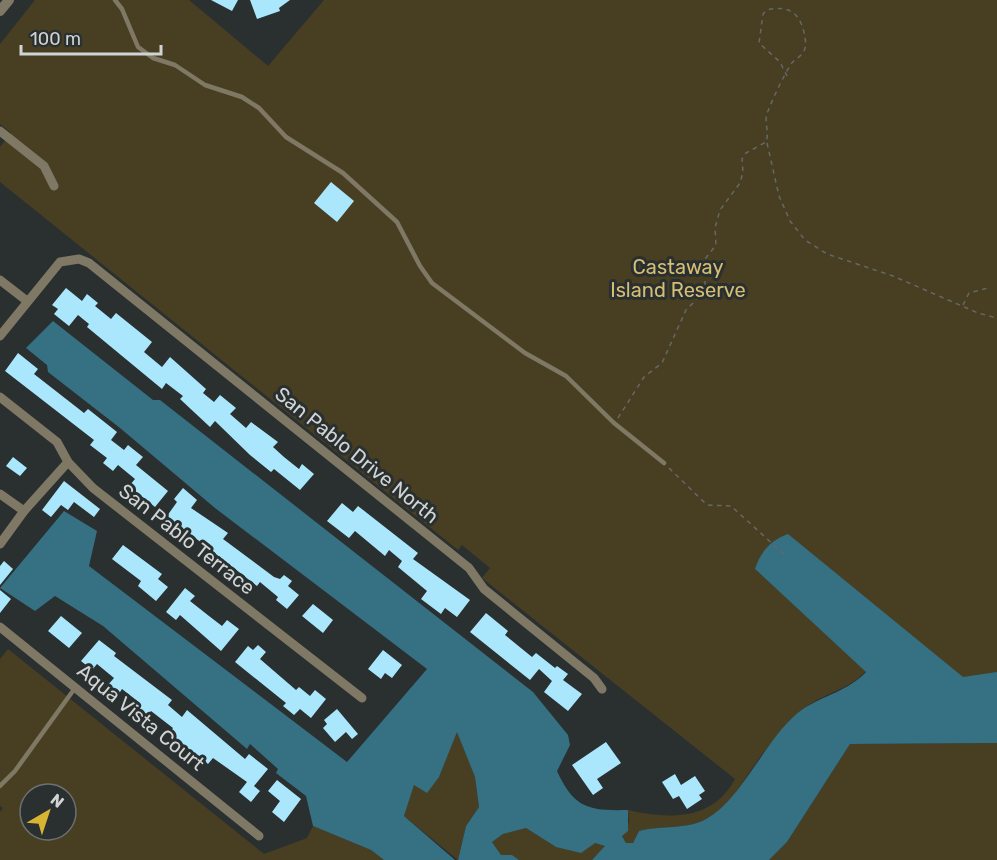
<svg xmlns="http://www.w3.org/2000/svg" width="997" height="860" viewBox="0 0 997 860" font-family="Rubik,sans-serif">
  <rect width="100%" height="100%" fill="#2a2f30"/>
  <!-- green -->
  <g fill="#483f23" fill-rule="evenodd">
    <path d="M35 0H189L268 66 324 0H997V705L755 569 866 671C848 691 819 694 800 712 787 725 774 739 763 753 746 775 732 805 706 819 686 830 660 825 639 831L633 843H626L622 836 629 822 628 810C668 819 712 822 735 779L482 578 490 568 462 545 458 550 0 182V147L11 133 0 124V44Z"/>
    <path d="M8 649 264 854 307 838 313 826 371 850 384 860H0V812L3 808 0 806V659ZM30 794H66V830H30Z"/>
    <polygon points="457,731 475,777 479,807 466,826 458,860 404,816 414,784 439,777"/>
    <polygon points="997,743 997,860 769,860 787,842 850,744"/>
    <polygon points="526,828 556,847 595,843 606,846 592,860 519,860 512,855 501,855 492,842 503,834"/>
  </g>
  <!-- water -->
  <path fill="#357083" d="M53 321 153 400H160L533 692 568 735 570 745 557 771C574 808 588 811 628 810V831L622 836 626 843H633L639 831C660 825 686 830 706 819 743 799 767 734 803 709 824 695 848 691 866 672L755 569C761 551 771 540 788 534L963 677 997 672V743L850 744 787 842 769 860H592L605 846 595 843 581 853 556 847 526 828 503 834 492 842 501 855H512L519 860H458L466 826 479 807 475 777 457 732 439 777 427 793 414 785 404 816 455 860H384L371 850 313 826 306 796 276 773 278 769 250 744 247 749 103 626 55 596 35 611 0 588 64 511 97 531 89 566 347 762 427 669 215 508 120 428 48 372 47 365 26 348Z"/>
  <!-- building -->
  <g fill="#aae7fd">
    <polygon points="211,0 238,0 232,11"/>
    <polygon points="250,0 290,0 279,8 280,11 257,19"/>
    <polygon points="331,182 354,201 337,222 314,203"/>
    <polygon points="66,288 82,301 87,294 98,303 95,306 111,319 116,313 152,342 144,352 162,367 170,357 206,389 203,393 214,402 220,395 236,408 230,414 246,428 251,422 278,442 273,447 284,457 299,469 302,464 314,474 300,490 274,469 271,472 250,455 215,421 210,427 180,399 183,396 166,383 162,389 87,327 89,324 78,315 69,326 54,314 58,309 52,305"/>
    <polygon points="18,353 38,369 34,374 84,413 88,409 117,432 111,440 124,450 128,445 143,457 136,465 168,491 155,507 129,486 135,479 118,465 113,471 103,463 107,458 90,445 94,440 5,371"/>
    <polygon points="13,457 27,468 20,476 6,466"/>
    <polygon points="64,481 100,509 94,517 74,502 68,510 61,505 51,517 42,510"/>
    <polygon points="183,488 197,500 191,508 228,533 223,539 274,577 280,579 284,575 292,581 288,586 299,595 287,609 276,600 278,597 260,582 257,586 167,516 177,502 174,499"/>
    <polygon points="342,503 353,512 358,506 418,553 413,559 470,600 457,617 445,608 441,614 421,599 427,591 398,567 402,561 389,550 385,556 355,531 349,538 327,521"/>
    <polygon points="123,545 162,574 158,579 168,587 156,601 138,586 141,581 112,559"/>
    <polygon points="4,561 13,569 0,585 0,566"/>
    <polygon points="185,588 195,596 190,601 209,616 222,626 227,620 239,629 221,651 180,615 176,620 166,612"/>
    <polygon points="0,590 11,599 0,613"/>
    <polygon points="313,604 333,620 323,633 302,616"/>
    <polygon points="486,613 508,631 505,635 532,657 536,653 555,668 557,666 568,674 563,680 582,694 568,711 544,692 552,681 539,669 530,680 470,632"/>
    <polygon points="61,616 82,633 69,648 48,631"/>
    <polygon points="99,640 116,653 114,656 172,700 168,705 182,717 187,710 245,759 249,754 268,769 254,786 260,791 251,802 239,792 247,782 213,758 208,764 169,733 173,728 151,711 146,717 136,709 140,703 122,689 118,695 107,686 114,678 97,664 92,670 81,661"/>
    <polygon points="258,645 266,652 260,659 296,690 299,687 310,696 315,690 326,699 311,718 300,709 294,715 283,706 286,703 235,662 248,646 253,650"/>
    <polygon points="383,650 402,665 392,678 385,673 381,679 368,669"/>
    <polygon points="337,709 358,734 352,739 346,732 335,742 323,728 327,724 324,720"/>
    <polygon points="606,742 621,763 597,779 603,788 593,795 572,765"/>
    <polygon points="675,774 681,785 695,776 705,791 699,795 702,799 687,809 679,796 673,799 662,782"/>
    <polygon points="277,780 301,799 284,822 272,812 280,801 268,791"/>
  </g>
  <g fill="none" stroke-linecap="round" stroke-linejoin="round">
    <!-- path -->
    <g stroke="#646869" stroke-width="1.5" stroke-dasharray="4.5 4.5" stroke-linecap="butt">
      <polyline points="767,143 779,196 790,221 805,240 827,254 893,276 978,313 997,318"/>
      <polyline points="963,305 969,293 988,288"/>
      <path d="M618 418 644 377 662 363 686 310 705 291V259L716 245 715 228 720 210 740 183 743 172 742 159 746 153 766 142C770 131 763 122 768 111 774 96 783 77 791 64 795 59 802 56 804 51 807 45 805 38 804 32 799 12 788 5 767 10L763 14 759 43 780 62 787 76"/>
      <polyline points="669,468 707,505 731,506 787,557"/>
    </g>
    <!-- service -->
    <g stroke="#7e7864" stroke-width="4.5">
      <polyline points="115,0 122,9 138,47 153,58 175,65 205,85 242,97 259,108 286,137 343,173 397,222 420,266 432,283 525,353 566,376 614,423 664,463"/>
      <polyline points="0,786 15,771 75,688"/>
    </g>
    <!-- minor -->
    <g stroke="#7e7864" stroke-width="9">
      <polyline points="0,131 44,166 54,186"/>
      <polyline points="0,280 27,301"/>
      <polyline points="0,336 60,262 79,259 89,263 469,568 484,589 594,678 602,689"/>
      <polyline points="0,397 57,442 68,462 93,488 362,698"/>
      <polyline points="0,494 24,511"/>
      <polyline points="0,544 24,511 68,462"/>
      <polyline points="0,627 259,836"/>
    </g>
    <!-- tertiary -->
    <polyline stroke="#7e7864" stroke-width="10" points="0,11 9,0"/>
  </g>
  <g text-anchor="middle" stroke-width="6" stroke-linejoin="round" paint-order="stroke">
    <!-- park labels -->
    <g font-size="20" fill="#d5be73" stroke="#2a2f30">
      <text x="678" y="274">Castaway<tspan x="678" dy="23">Island Reserve</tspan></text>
    </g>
    <!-- street labels -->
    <g font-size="20" fill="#d1d4d5" stroke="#2a2f30">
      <text transform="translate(357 455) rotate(39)" y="7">San Pablo Drive North</text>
      <text transform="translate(187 539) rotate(38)" y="7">San Pablo Terrace</text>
      <text transform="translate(141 717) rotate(39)" y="7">Aqua Vista Court</text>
    </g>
  </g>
  <!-- north arrow -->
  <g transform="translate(48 812) rotate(39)"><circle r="28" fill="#2a2f30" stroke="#6d7172" stroke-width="1.5"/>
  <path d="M0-4.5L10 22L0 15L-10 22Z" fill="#d7b434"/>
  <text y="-9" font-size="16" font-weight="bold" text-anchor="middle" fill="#d1d4d5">N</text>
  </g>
  <!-- scale -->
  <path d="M21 45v9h140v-9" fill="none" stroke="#d1d4d5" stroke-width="3"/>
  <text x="30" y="45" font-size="18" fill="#d1d4d5" stroke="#2a2f30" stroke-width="4.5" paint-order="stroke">100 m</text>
</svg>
